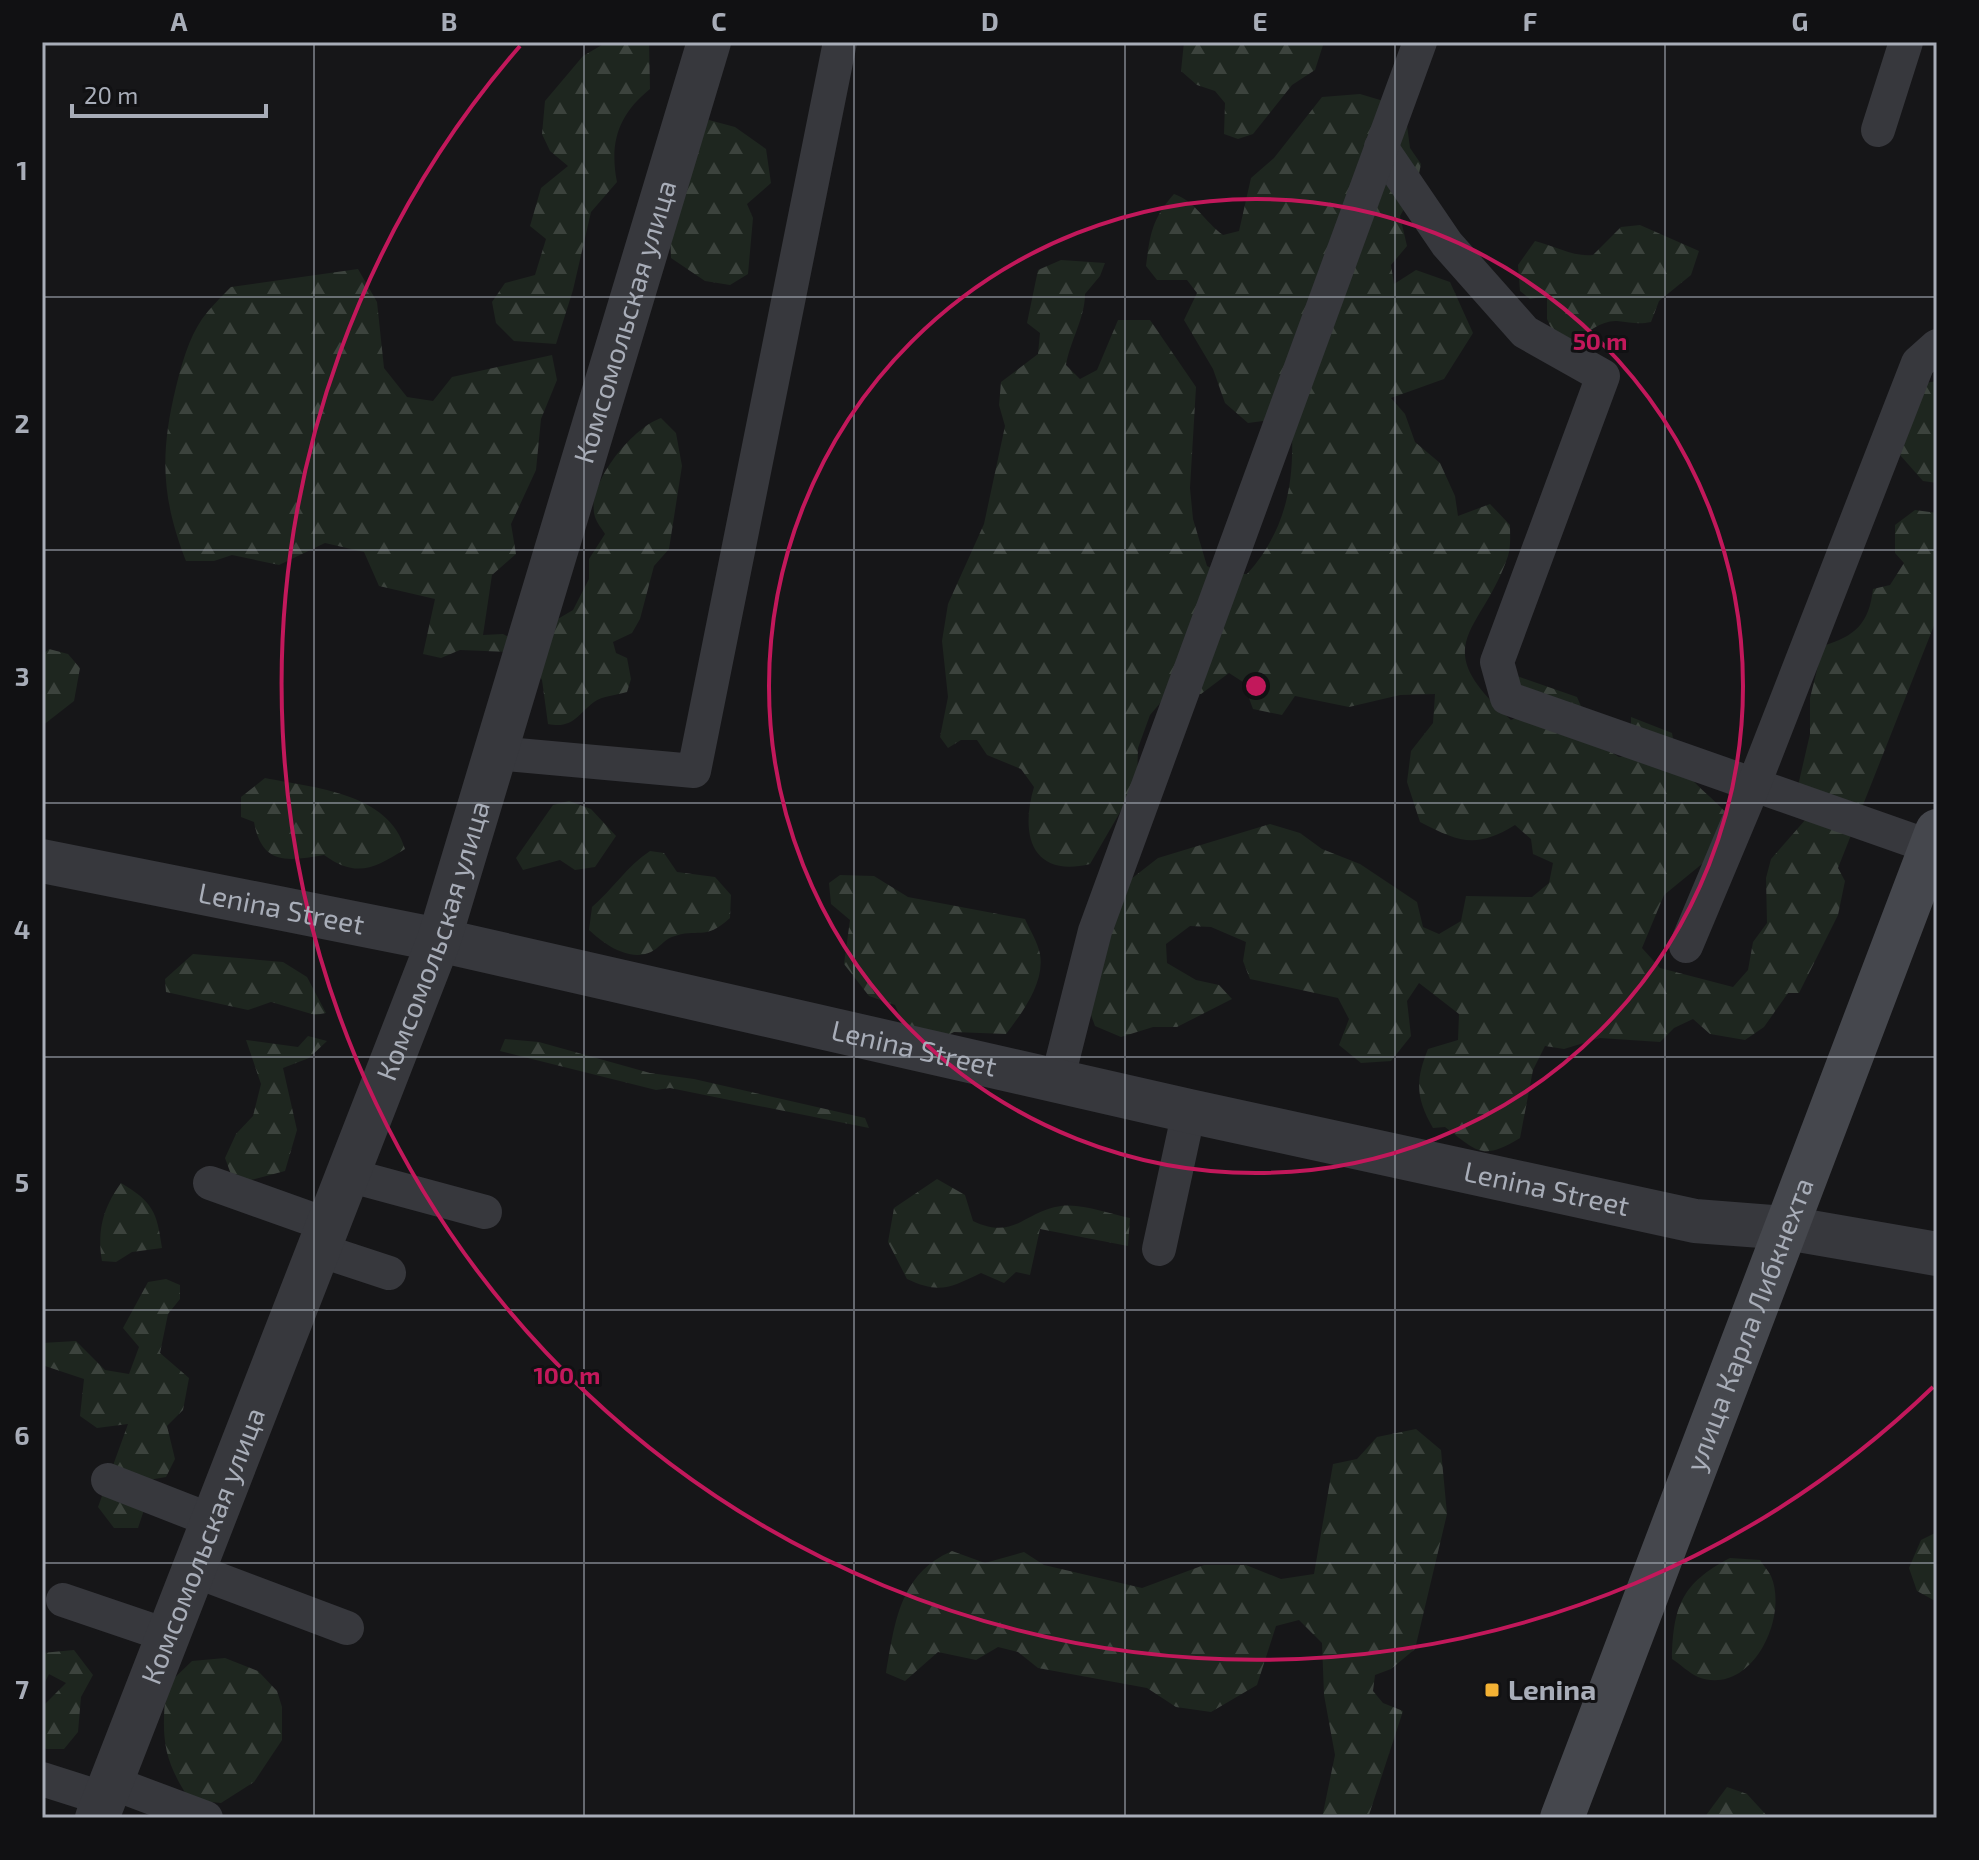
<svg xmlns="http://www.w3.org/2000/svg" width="1979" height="1860" viewBox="0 0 1979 1860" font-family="'Exo 2',sans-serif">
  <defs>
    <pattern id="forest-firs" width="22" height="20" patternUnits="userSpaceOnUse" patternTransform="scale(2)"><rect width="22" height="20" fill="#1e261f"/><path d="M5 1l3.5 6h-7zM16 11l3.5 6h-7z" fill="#3c433d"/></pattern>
  </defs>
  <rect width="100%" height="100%" fill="#161618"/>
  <!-- forest -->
  <g fill="url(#forest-firs)">
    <path d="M607 42H649L650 89C619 114 609 142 617 182L591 212 573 290 556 344 514 341 496 323 492 302 505 283 535 275 546 239 530 226 541 188 568 166 550 151 542 134 545 101 583 56Z"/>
    <polygon points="1184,42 1324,42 1315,70 1292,85 1253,134 1238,139 1224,134 1225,103 1215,91 1197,85 1181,71"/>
    <path d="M1360 94 1397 105 1406 118 1410 148 1421 164 1416 188 1400 216 1407 246 1391 265 1394 284 1416 270 1450 282 1473 333 1444 379 1391 398 1405 414 1415 442 1440 463 1455 496 1458 516 1490 504 1510 525C1510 534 1511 547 1508 556 1482 634 1424 643 1511 720L1520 716 1514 675 1577 697 1597 743 1619 757 1631 755V717L1672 733C1680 781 1701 784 1730 817L1719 850 1664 895 1642 948 1660 968 1733 987 1748 970 1753 942 1767 923 1766 878 1771 859 1806 819 1795 799 1810 734V698L1823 646C1855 636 1869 624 1873 589L1890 585 1904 563 1895 553V525L1915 510 1937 513V618L1838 868 1845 881 1838 915 1799 993H1788L1764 1027 1745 1040 1710 1034 1693 1019 1674 1028 1660 1042 1600 1038 1564 1049 1545 1046 1533 1070 1520 1138C1482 1161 1478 1152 1445 1127L1433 1128C1416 1098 1415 1081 1428 1049L1458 1040 1459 1014 1419 983 1407 1001 1411 1036 1391 1061 1361 1063 1339 1045 1349 1019 1338 998 1250 979 1243 961 1246 942 1211 927 1190 926 1166 944 1167 963 1196 980 1219 985 1232 999 1177 1027H1153L1121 1037 1095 1026 1087 1004 1108 897 1158 858 1270 824 1300 833 1322 849 1360 864 1417 902 1423 927 1439 934 1461 921 1466 896 1532 897 1549 883 1553 863 1533 854 1531 839 1515 825C1476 849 1459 842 1420 822L1407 782 1411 751 1433 723 1435 694 1400 695 1349 707 1295 696 1282 715 1253 709 1243 682 1229 673 1201 694 1167 695 1150 715 1138 748 1137 783 1090 864C1031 878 1020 834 1034 787L1021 769 987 755 977 740H961L948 748 940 737 948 697 942 641 948 604 984 524 1005 426 999 405 1001 382 1038 354 1040 333 1027 323 1038 270 1061 260 1105 263 1100 276 1085 294C1085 318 1070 341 1066 365L1080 379 1097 370 1118 320H1150L1196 387 1190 488 1193 519 1207 566 1225 574H1247C1283 534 1294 489 1292 435L1263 421 1248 423 1225 403 1213 369 1184 320 1197 293 1187 280H1157L1146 266C1150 234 1152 219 1174 194 1195 201 1205 222 1223 235L1239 231 1251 178 1274 158 1322 97Z"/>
    <polygon points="709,120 735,127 766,149 771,183 747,204 753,218 748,274 730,285 705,281 671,258 670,230 694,130"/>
    <path d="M1640 225 1699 251 1691 275 1659 301 1651 322C1638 325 1630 322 1617 321 1602 320 1588 332 1575 340L1555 336 1547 319V296L1530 299 1520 291 1518 265 1535 241C1555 246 1573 257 1593 255L1621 227Z"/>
    <path d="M358 269 377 302 384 368 407 397 433 401 452 377 552 355 557 380 541 419 536 470 511 524 516 554 492 575 483 635 503 634 514 640 509 652 460 650 441 658 423 654 435 599 379 586 364 552 325 543 279 565 232 555 214 561H186C161 497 160 453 176 387 182 363 188 340 202 319 210 308 221 297 231 287Z"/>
    <polygon points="1937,381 1937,483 1923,481 1900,455 1920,384"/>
    <path d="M661 418 676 433 682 466 669 549 654 566 640 619 632 633 613 642 616 653 627 658 631 679 627 692C617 695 602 696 594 702 577 715 573 729 548 724L542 680 532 663 556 620 573 610 589 579V559L605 534C602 529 597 523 595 517 585 485 632 428 661 418Z"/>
    <polygon points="49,649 68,654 80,668 74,701 42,726 42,655"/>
    <path d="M265 778C315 788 389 793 405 849 374 869 356 878 324 855 288 861 262 866 254 822L241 817V797Z"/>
    <polygon points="569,801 591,809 616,836 595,867 575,870 560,860 523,870 516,858 553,805"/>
    <path d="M650 851 664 853 677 872 715 877 731 895 730 918C704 942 698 927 672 937 664 940 659 948 651 952 629 962 604 944 589 930L592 907C613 889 627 866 650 851Z"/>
    <path d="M840 875 874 876 908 897 1025 919C1030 930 1038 943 1040 954 1045 983 1022 1013 1006 1034L954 1032 930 1044 911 1040 895 1005 869 996 844 964 850 920 831 904 829 883Z"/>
    <polygon points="193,954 283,962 307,977 326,1013 315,1015 271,1002 248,1010 166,992 165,979"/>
    <polygon points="308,1036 327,1041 309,1058 283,1068 297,1130 285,1171 251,1180 232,1177 225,1158 236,1134 253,1116 261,1084 246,1040 298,1047"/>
    <polygon points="505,1039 539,1042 650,1073 694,1079 865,1118 869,1128 670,1088 656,1090 500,1051"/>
    <path d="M937 1179 965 1195 973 1221C1015 1241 1024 1211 1061 1206 1081 1203 1110 1214 1130 1218L1128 1246 1040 1229 1030 1275 1016 1272 1004 1283 981 1273C950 1288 939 1294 907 1279L888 1242 894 1208Z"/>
    <path d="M121 1183C153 1202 157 1212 162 1248L132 1252 116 1262 102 1261C97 1230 103 1208 121 1183Z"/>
    <polygon points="166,1279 180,1285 180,1299 168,1314 160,1353 189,1378 183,1410 167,1426 175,1459 166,1477 143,1481 145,1507 138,1528 114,1528 98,1507 128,1424 97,1428 80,1416 84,1379 42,1365 42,1343 76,1341 105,1370 129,1374 139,1347 123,1328 148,1282"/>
    <path d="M1416 1429 1441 1450 1447 1514 1415 1649 1391 1669 1375 1675 1373 1691 1383 1703 1403 1711 1368 1818H1322L1335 1755 1324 1695 1322 1643 1299 1620 1276 1626 1257 1685 1211 1712 1176 1707 1147 1688 1038 1668 1018 1652 998 1647 976 1660 938 1652 905 1681 886 1673C895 1623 899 1574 952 1551L985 1563 1024 1552 1044 1565 1142 1588 1204 1565H1246L1281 1579 1314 1574 1333 1464 1357 1459 1377 1437Z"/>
    <polygon points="1937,1532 1937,1602 1917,1591 1909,1568 1921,1540"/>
    <path d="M1730 1558 1760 1560C1763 1565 1768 1570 1771 1576 1789 1618 1751 1697 1698 1677 1689 1673 1680 1664 1672 1659 1673 1606 1682 1583 1730 1558Z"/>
    <polygon points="74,1650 93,1675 81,1697 78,1732 64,1749 46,1749 42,1745 42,1707 66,1683 49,1674 42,1688 42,1653"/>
    <path d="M225 1658 258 1671 277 1691 282 1707V1740L254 1782 221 1803 190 1800C161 1757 162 1736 166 1686L192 1661Z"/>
    <polygon points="1727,1787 1747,1794 1769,1818 1704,1818"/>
  </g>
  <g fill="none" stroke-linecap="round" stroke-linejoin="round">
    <!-- service -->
    <g stroke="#37383d" stroke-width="34">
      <polyline points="1878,130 1906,42"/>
      <polyline points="1381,147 1447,244 1525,332 1603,376 1497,662 1507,698 1931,847"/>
      <polyline points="495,753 694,771 840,42"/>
      <polyline points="1686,946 1754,784 1918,363 1937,346"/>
      <polyline points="1057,1081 1095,931 1420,42"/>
      <polyline points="348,1175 485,1212"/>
      <polyline points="210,1183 328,1225"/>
      <polyline points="1159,1249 1189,1111"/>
      <polyline points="319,1250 389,1273"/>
      <polyline points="108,1480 213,1521"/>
      <polyline points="193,1570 347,1628"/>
      <polyline points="63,1600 169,1636"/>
      <polyline points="42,1779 105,1799"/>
      <polyline points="110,1782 206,1818"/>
    </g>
    <!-- minor -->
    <g stroke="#37383d" stroke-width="44">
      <path id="s1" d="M42 861 439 940 1189 1111 1695 1221 1787 1228"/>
      <path id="s2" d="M97 1818 439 940 709 42"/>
    </g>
    <!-- tertiary -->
    <polyline stroke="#37383d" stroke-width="44" points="1787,1228 1937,1254"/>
    <!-- secondary -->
    <path stroke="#45474d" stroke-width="44" id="s3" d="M1562 1818 1937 831"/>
  </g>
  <!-- grid -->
  <path fill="none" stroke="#a8adb8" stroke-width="2" stroke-opacity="0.55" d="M314 42V1818M584 42V1818M854 42V1818M1125 42V1818M1395 42V1818M1665 42V1818M42 297H1937M42 550H1937M42 803H1937M42 1057H1937M42 1310H1937M42 1563H1937"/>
  <!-- distance rings -->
  <g fill="none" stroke="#c2185b" stroke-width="4">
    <circle cx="1256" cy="686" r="487"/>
    <path d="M1933 1387A975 975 0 0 1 520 46"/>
  </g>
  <!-- markers -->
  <rect fill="#f2b134" stroke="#111113" stroke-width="3" x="1484" y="1682" width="16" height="16" rx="4"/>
  <g text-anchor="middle" stroke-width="6" stroke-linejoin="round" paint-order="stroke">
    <!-- street labels -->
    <g font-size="28" fill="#a8adb8" stroke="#111113">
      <text dy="10" stroke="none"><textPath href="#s2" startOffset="1588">Комсомольская улица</textPath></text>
      <text dy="10" stroke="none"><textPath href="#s1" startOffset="244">Lenina Street</textPath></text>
      <text dy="10" stroke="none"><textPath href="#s2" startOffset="940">Комсомольская улица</textPath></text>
      <text dy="10" stroke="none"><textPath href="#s1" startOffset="892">Lenina Street</textPath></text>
      <text dy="10" stroke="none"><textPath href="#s1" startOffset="1540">Lenina Street</textPath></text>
      <text dy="10" stroke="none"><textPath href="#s3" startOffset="528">улица Карла Либкнехта</textPath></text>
      <text dy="10" stroke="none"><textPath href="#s2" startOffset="292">Комсомольская улица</textPath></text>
    </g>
    <!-- poi labels -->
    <g font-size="28" font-weight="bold" fill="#a8adb8" stroke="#111113" text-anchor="start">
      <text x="1508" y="1700">Lenina</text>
    </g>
  </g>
  <circle cx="1256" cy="686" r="12" fill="#c2185b" stroke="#111113" stroke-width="4"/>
  <g font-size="24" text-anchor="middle" font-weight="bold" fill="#c2185b" stroke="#111113" stroke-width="6" stroke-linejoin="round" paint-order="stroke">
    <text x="1600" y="350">50 m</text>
    <text x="567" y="1384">100 m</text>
  </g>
  <!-- border -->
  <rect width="1979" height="1860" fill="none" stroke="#111113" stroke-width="88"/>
  <!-- scale -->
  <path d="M72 104v12h194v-12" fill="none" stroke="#a8adb8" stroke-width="4"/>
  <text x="84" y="104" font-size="24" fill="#a8adb8" stroke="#111113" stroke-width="6" paint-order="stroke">20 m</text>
  <rect x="44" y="44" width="1891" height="1772" fill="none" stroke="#a8adb8" stroke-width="3"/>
  <g font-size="26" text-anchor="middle" font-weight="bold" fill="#a8adb8">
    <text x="179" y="31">A</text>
    <text x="449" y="31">B</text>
    <text x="719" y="31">C</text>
    <text x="990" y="31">D</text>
    <text x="1260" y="31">E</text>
    <text x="1530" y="31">F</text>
    <text x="1800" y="31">G</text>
    <text x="22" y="180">1</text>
    <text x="22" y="433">2</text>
    <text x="22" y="686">3</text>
    <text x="22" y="939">4</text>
    <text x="22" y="1192">5</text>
    <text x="22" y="1445">6</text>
    <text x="22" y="1699">7</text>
  </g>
</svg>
